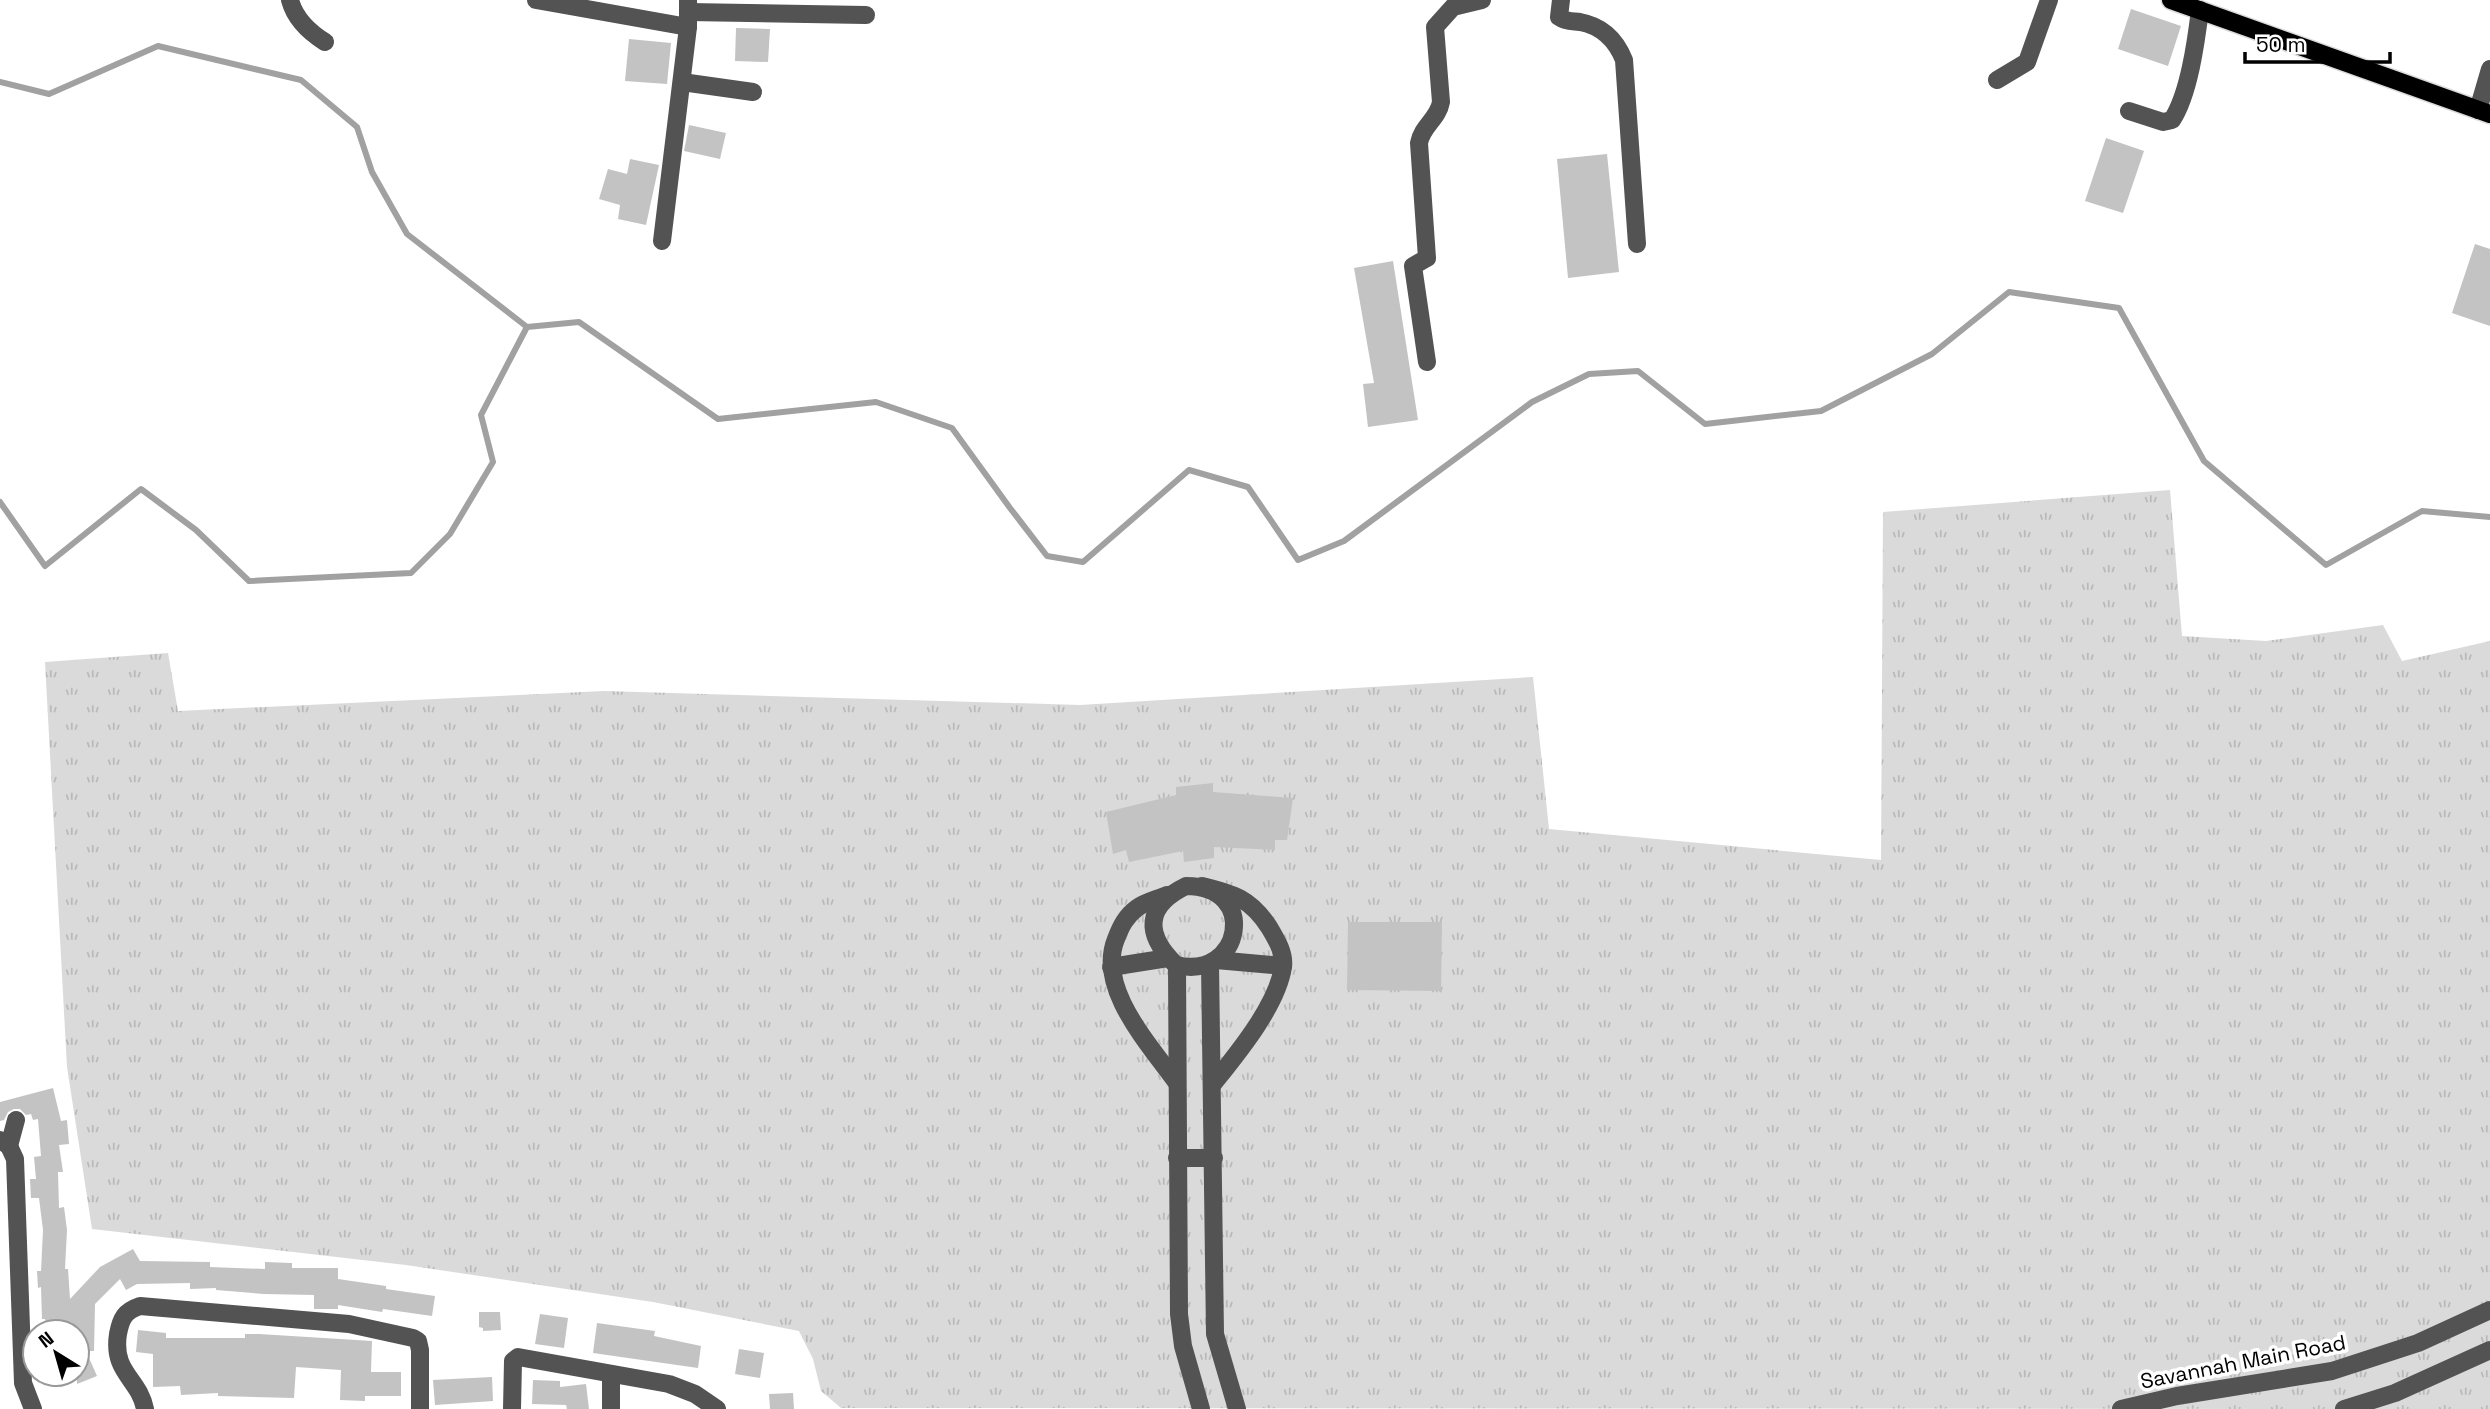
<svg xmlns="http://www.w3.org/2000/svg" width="2490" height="1409" viewBox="0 0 2490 1409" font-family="'Space Grotesk',sans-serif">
  <defs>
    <pattern id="grass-tufts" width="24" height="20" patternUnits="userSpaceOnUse" patternTransform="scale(1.75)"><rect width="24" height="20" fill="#dadada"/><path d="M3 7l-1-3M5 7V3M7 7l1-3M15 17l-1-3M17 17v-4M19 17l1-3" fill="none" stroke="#b9b9b9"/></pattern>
  </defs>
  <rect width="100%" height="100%" fill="#fff"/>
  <!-- grass -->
  <polygon fill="url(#grass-tufts)" points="2170,490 2182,636 2266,641 2383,625 2402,661 2490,641 2490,1409 841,1408 821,1391 813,1359 799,1331 653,1302 406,1265 92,1229 67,1067 45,662 168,653 178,711 604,691 1080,705 1533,677 1549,829 1881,860 1883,512"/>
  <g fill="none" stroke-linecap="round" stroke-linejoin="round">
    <!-- stream -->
    <g stroke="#a1a1a1" stroke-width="6">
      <polyline points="0,82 49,94 158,46 301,80 357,127 372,172 407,234 527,327"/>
      <polyline points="0,502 45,566 141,489 196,530 249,581 411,573 450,534 493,462 481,415 527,327 579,322 718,419 876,402 952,428 1010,508 1047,556 1083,562 1189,470 1248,487 1298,560 1344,541 1532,402 1589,374 1638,371 1705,424 1821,411 1932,354 2009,292 2119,308 2204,461 2326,565 2422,511 2490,517"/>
    </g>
  </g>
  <!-- building -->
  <g fill="#c3c3c3">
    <polygon points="2131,9 2181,26 2168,66 2118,49"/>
    <polygon points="736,28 770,29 768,62 735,61"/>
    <polygon points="629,39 671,43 667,84 625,81"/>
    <polygon points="689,125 726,133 720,159 684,151"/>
    <polygon points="2106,138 2144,151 2123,213 2085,201"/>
    <polygon points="1607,154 1619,272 1568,278 1557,159"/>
    <polygon points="630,159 659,165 646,225 618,219 620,205 599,199 608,169 627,174"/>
    <polygon points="2475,244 2490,249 2490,326 2452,313"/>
    <polygon points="1393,261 1418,420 1368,427 1363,384 1374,383 1354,268"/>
    <polygon points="1213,783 1213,792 1293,798 1287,840 1275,840 1275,850 1214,847 1214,858 1184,862 1183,851 1129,862 1126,850 1113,854 1106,812 1176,795 1176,787"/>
    <polygon points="1348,922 1442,922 1441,991 1347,990"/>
    <polygon points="53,1088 61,1121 67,1120 69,1144 59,1145 63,1172 58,1172 59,1208 64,1207 67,1230 65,1269 68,1269 70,1299 100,1267 133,1249 140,1261 210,1262 210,1267 265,1269 265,1262 292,1263 292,1268 338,1268 338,1279 386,1286 386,1289 435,1296 432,1316 383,1309 382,1312 338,1305 338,1309 314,1309 314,1295 264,1294 216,1290 216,1288 190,1289 190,1283 137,1284 126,1290 120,1279 95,1304 94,1351 86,1351 97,1376 77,1384 77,1332 47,1332 45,1319 42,1319 41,1287 38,1288 37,1271 41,1271 43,1230 39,1198 31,1198 30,1179 36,1179 34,1157 41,1156 38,1119 33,1120 31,1114 26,1115 20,1109 14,1109 8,1112 4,1120 0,1121 0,1102"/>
    <polygon points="479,1312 500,1312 501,1330 483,1331 483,1328 479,1327"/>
    <polygon points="540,1314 568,1318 564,1348 535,1344"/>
    <polygon points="597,1323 655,1331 654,1336 701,1346 698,1368 593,1353"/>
    <polygon points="138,1330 166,1333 166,1338 245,1338 245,1334 259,1334 372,1341 371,1372 401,1372 401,1396 365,1396 365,1401 340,1400 341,1370 296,1367 294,1398 218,1396 218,1393 181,1395 180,1386 153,1387 153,1354 136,1352"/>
    <polygon points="739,1349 764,1353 760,1378 735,1374"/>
    <polygon points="492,1377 493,1401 435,1405 433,1380"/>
    <polygon points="533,1380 560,1381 560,1387 586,1384 589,1409 567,1409 566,1405 532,1404"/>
    <polygon points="793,1393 794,1409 770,1409 769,1394"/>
  </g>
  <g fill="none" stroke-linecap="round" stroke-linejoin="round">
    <defs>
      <polyline id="major" points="2171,0 2490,114"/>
    </defs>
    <!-- major casing -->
    <use href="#major" stroke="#dbdbdb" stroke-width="21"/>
    <!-- minor -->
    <g stroke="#535353" stroke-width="18">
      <path d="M290 0C295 19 309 32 325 42"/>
      <polyline points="536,0 688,27"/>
      <path d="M1561 0 1559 17C1566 22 1573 21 1580 22 1602 26 1616 40 1624 60L1637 244"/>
      <polyline points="688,12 866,15"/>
      <polyline points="1997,80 2027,62 2049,0"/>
      <polyline points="682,82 753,92"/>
      <polyline points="2478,110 2490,69"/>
      <path d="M2129 111 2163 122 2172 120C2189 94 2196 42 2200 10"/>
      <polyline points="662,241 688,27 688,0"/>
      <path d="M1427 362 1413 266 1427 258 1419 143C1422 126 1438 119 1441 102L1435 27 1453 7 1482 0"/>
      <path d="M1186 886C1260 886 1242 981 1176 965 1144 934 1145 906 1186 886Z"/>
      <path d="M1202 886C1234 894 1250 898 1269 927 1276 939 1285 953 1283 967 1277 1006 1237 1054 1213 1084"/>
      <path d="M1167 895C1158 899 1145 902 1137 908 1126 916 1121 926 1116 939 1096 988 1150 1045 1177 1083"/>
      <polyline points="1216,960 1283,966"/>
      <polyline points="1210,964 1215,1334 1237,1409"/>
      <polyline points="1177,966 1179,1314 1183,1346 1201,1409"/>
      <polyline points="1111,967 1168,958"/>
      <polyline points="0,1140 9,1146 15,1159 23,1383 33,1409"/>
      <polyline points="9,1146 16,1120"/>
      <polyline points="1177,1158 1214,1158"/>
      <polyline points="611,1374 611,1409"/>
      <path d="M145 1409C139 1378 112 1373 118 1334 121 1318 125 1311 140 1306L349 1324 413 1338 418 1341 420 1350V1409"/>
      <polyline points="512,1409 513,1361 518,1357 669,1384 695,1394 717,1409"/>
      <polyline points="2121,1409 2177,1396 2332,1371 2418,1343 2490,1310"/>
      <polyline points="2344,1409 2395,1393 2490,1350"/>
    </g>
    <!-- major -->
    <use href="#major" stroke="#000" stroke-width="18"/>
  </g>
  <g text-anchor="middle" stroke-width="7" stroke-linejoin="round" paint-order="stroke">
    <!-- street labels -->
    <g font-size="21" fill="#000" stroke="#fff">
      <text transform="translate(2243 1362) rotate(-11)" y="7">Savannah Main Road</text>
    </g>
  </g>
  <!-- north arrow -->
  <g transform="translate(56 1353) rotate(323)"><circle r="33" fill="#ffffff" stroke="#999999" stroke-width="2"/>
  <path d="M0-5L12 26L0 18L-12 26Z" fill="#000000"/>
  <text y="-10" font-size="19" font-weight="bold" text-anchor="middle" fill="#000000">N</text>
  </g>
  <!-- scale -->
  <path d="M2245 52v10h145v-10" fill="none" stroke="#000000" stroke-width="3.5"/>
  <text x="2256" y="52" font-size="21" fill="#000000" stroke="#ffffff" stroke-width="5" paint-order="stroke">50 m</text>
</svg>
